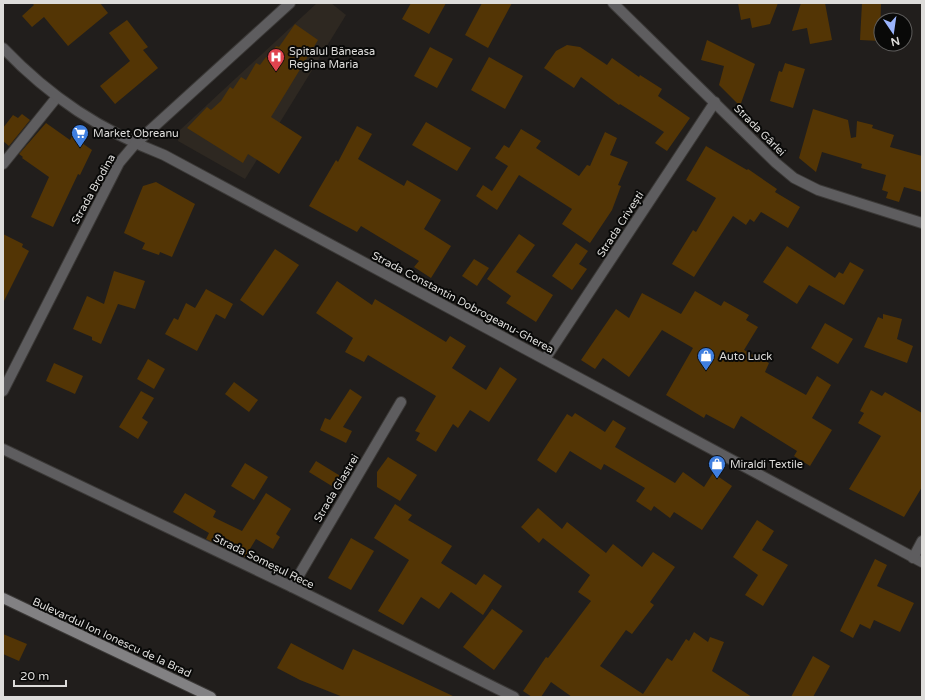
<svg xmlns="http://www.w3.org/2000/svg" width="925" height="700" viewBox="0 0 925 700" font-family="'Varela Round',sans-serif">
  <rect width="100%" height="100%" fill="#211e1c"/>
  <!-- built -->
  <polygon fill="#2e2821" points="317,3 331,3 346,15 245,179 178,141 180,130"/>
  <!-- building -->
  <g fill="#533505">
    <polygon points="32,3 100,3 108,13 68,46 44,17 32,27 22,16 34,5"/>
    <polygon points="411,3 446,3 429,34 402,19"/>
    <polygon points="482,3 512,3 488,48 465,35"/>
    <polygon points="738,3 778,3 770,24 752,28 750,18 741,20"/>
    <polygon points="801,3 825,3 832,40 810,44 807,28 792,31"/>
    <polygon points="862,3 881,3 880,41 860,40"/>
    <polygon points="127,20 148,47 143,50 158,68 115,104 100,86 130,61 109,33"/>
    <polygon points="295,24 318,40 271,117 302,137 279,174 248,154 243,163 187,128 207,107 211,110 221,101 230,87 233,89 241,77 246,80 256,63 260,65 266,57 268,58 276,46 279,47"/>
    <polygon points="707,40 755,64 740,106 719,85 724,66 701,60"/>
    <polygon points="567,45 580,47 607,65 612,58 639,77 640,75 662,89 658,96 690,118 667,151 655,143 664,132 620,104 619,105 581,77 574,88 544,68 556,51"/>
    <polygon points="430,47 453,59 437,88 414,76"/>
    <polygon points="489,57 523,76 505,109 471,90"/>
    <polygon points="785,63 805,69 793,108 770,101 779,71 782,72"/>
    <polygon points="813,109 848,120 851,138 856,137 857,121 873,125 872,128 894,135 890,147 922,156 922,192 904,187 899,202 886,198 888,192 882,190 886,175 861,168 862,164 822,152 816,172 799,158"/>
    <polygon points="22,114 30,120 9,146 3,141 3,128 13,115 18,118"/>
    <polygon points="426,122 471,148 457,171 412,145"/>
    <polygon points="46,123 70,140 72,136 92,150 80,175 78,174 53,227 31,217 49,177 22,158 23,157 19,154"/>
    <polygon points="357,126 372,134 358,159 404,186 407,180 441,200 424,229 451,246 431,278 414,267 419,261 361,226 357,232 309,206 336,160 338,162"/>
    <polygon points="521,129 541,141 536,148 579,176 587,165 590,166 605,132 617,138 610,155 628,162 618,185 621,186 612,210 590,243 562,224 572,209 519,175 497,210 476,196 483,185 492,191 508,166 495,158 504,145 509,148"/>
    <polygon points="706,146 747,170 748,169 777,189 775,192 800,207 788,228 761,212 754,222 750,219 746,225 733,216 694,277 672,264 693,230 696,232 716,198 686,180"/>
    <polygon points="156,182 195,204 172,257 160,252 159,255 142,249 145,243 124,233 143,186"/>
    <polygon points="3,234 23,244 22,247 29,251 3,303"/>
    <polygon points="519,234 535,245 516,272 553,295 536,322 506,303 511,296 487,279"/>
    <polygon points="576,243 588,251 579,264 587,269 572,290 552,276"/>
    <polygon points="787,246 835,278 839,272 843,274 850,262 864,270 844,305 809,285 797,304 763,282"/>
    <polygon points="275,249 299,265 263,316 240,300"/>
    <polygon points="474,259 489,268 477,286 462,276"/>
    <polygon points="114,271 145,281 135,309 118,304 101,344 92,340 92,337 73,329 87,296 104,304"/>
    <polygon points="337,281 372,305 375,299 446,342 450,336 466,346 452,368 486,390 500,367 517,379 489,422 470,410 458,428 453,424 436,452 416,440 420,433 415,431 436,396 368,355 364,362 345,352 353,338 316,313"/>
    <polygon points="206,289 233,304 225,319 216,314 197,351 165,334 174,318 178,320 186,303 195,308"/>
    <polygon points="695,291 721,306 724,301 749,315 746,320 758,327 744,350 769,363 765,372 806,395 817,376 831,385 812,418 832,430 810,466 794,456 797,451 741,416 734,429 706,414 704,418 666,395 693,348 662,330 629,377 603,358 595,369 581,360 616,309 629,318 642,293 681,314"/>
    <polygon points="883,314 902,319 897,339 913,346 907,363 864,347 878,317 883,319"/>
    <polygon points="825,323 853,339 838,364 811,348"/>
    <polygon points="148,359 165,369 154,389 137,379"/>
    <polygon points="54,363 83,376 75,394 46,381"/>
    <polygon points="234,382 258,400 249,412 225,394"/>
    <polygon points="350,389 362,397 343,427 352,431 346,443 320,430 325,418 330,420"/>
    <polygon points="871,390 882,396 885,392 922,413 922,487 904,517 849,489 881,436 858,423 864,413 860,411"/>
    <polygon points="141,391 154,398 142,418 148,422 138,439 119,427"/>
    <polygon points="575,413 605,432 613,420 626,428 615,447 675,483 683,472 704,487 713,473 732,486 702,530 674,512 670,518 654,506 651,511 636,501 645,488 604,464 601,470 570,451 556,473 537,460 567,414 572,417"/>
    <polygon points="388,457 417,475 400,501 377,487 377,472"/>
    <polygon points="316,461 342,477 335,488 309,472"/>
    <polygon points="245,463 268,477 254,500 231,486"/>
    <polygon points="185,493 216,511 213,517 242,531 266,493 291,509 276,534 280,537 273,549 256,539 245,557 206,539 209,533 173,512"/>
    <polygon points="395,504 412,515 408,520 452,546 441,563 476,585 484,574 502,586 483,615 451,592 439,609 421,597 403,625 378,611 409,560 374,538"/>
    <polygon points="538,508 562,529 567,522 606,553 613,544 642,567 653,552 675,567 650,602 654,605 632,634 626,630 600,666 643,694 667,658 672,661 686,639 689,641 694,632 708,642 710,637 724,642 712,671 752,697 572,697 551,682 541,697 532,697 523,691 546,657 548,658 591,601 578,592 590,575 543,538 539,543 521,527"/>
    <polygon points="757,520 774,531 762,550 788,565 763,606 745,595 758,575 733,557"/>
    <polygon points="351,538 374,551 351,590 328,578"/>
    <polygon points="875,559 887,565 877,586 914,603 900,632 874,620 870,629 860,624 853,638 840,631"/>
    <polygon points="492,609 523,631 494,670 463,647"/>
    <polygon points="3,634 27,644 19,661 3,654"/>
    <polygon points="291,643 343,670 353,649 455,697 343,697 300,680 277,668"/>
    <polygon points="813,656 830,666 813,697 791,697"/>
  </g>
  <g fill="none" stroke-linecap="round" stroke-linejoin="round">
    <defs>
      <g id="lane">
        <polyline points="3,164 57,97"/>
        <polyline points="292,587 401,402"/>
      </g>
      <g id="street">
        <polyline points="613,3 776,163 794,178 818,190 922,223"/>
        <path d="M3 48C51 98 100 130 164 155L922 562"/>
        <polyline points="545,359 715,102"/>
        <polyline points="3,391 119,163 135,144 290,3"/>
        <polyline points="3,449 292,587 514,697"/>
        <polyline points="913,558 922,541"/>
      </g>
      <polyline id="secondary" points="3,598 211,697"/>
    </defs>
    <!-- lane casing -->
    <use href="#lane" stroke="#3b3937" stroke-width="12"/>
    <!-- street casing -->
    <use href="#street" stroke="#3b3937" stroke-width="12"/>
    <!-- secondary casing -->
    <use href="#secondary" stroke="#3b3937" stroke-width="12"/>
    <!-- lane -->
    <use href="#lane" stroke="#5e5d5f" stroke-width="10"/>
    <!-- street -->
    <use href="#street" stroke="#5e5d5f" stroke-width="10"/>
    <!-- secondary -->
    <use href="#secondary" stroke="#828183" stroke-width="10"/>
  </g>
  <!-- icons -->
  <defs>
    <symbol id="hospital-pin" viewBox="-11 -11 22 30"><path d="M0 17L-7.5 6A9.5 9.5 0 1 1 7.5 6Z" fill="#e0444e" stroke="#090908"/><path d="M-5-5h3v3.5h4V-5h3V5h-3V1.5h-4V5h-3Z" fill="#fff"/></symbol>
    <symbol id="supermarket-pin" viewBox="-11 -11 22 30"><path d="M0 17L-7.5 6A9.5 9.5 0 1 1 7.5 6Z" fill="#3f7fe0" stroke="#090908"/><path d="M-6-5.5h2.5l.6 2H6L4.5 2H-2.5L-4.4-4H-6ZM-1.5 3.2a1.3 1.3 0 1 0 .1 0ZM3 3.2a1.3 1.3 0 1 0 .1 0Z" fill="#fff"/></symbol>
    <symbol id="shop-pin" viewBox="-11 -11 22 30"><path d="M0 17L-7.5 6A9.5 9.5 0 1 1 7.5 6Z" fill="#3f7fe0" stroke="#090908"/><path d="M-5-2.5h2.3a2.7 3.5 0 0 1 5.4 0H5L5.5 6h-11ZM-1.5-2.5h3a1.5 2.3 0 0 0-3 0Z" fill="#fff"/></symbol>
  </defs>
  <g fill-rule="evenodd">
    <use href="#hospital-pin" x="266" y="47" width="20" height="27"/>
    <use href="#supermarket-pin" x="70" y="123" width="20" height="27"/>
    <use href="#shop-pin" x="696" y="346" width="20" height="27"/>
    <use href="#shop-pin" x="707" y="454" width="20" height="27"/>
  </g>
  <g text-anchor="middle" stroke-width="4" stroke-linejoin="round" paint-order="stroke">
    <!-- poi labels -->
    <g font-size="11" fill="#dddcda" stroke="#090908" text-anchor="start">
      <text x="289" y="55">Spitalul Băneasa<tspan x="289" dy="13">Regina Maria</tspan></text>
      <text x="93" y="137">Market Obreanu</text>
      <text x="719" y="360">Auto Luck</text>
      <text x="730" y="468">Miraldi Textile</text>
    </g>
    <!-- street labels -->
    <g font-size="11" fill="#dddcda" stroke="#090908">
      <text transform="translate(760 130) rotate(45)" y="4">Strada Gârlei</text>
      <text transform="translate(93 189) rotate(-61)" y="4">Strada Brodina</text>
      <text transform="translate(620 224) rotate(-57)" y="4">Strada Crivești</text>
      <text transform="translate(463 302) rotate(28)" y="4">Strada Constantin Dobrogeanu-Gherea</text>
      <text transform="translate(336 488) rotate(-59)" y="4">Strada Glastrei</text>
      <text transform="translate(264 561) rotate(26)" y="4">Strada Someșul Rece</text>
      <text transform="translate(112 637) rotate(25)" y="4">Bulevardul Ion Ionescu de la Brad</text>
    </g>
  </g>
  <!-- border -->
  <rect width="925" height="700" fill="none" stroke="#dddcda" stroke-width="8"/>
  <!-- north arrow -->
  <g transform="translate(893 32) rotate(167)"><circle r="19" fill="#090908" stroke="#5e5d5c"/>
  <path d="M0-3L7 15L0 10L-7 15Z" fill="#9bb5fd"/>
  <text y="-6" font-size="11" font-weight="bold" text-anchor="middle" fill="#dddcda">N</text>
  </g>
  <!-- scale -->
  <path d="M14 680v6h52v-6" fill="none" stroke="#dddcda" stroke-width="2"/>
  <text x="20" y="680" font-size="12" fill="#dddcda" stroke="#090908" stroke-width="3" paint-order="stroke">20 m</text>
</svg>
